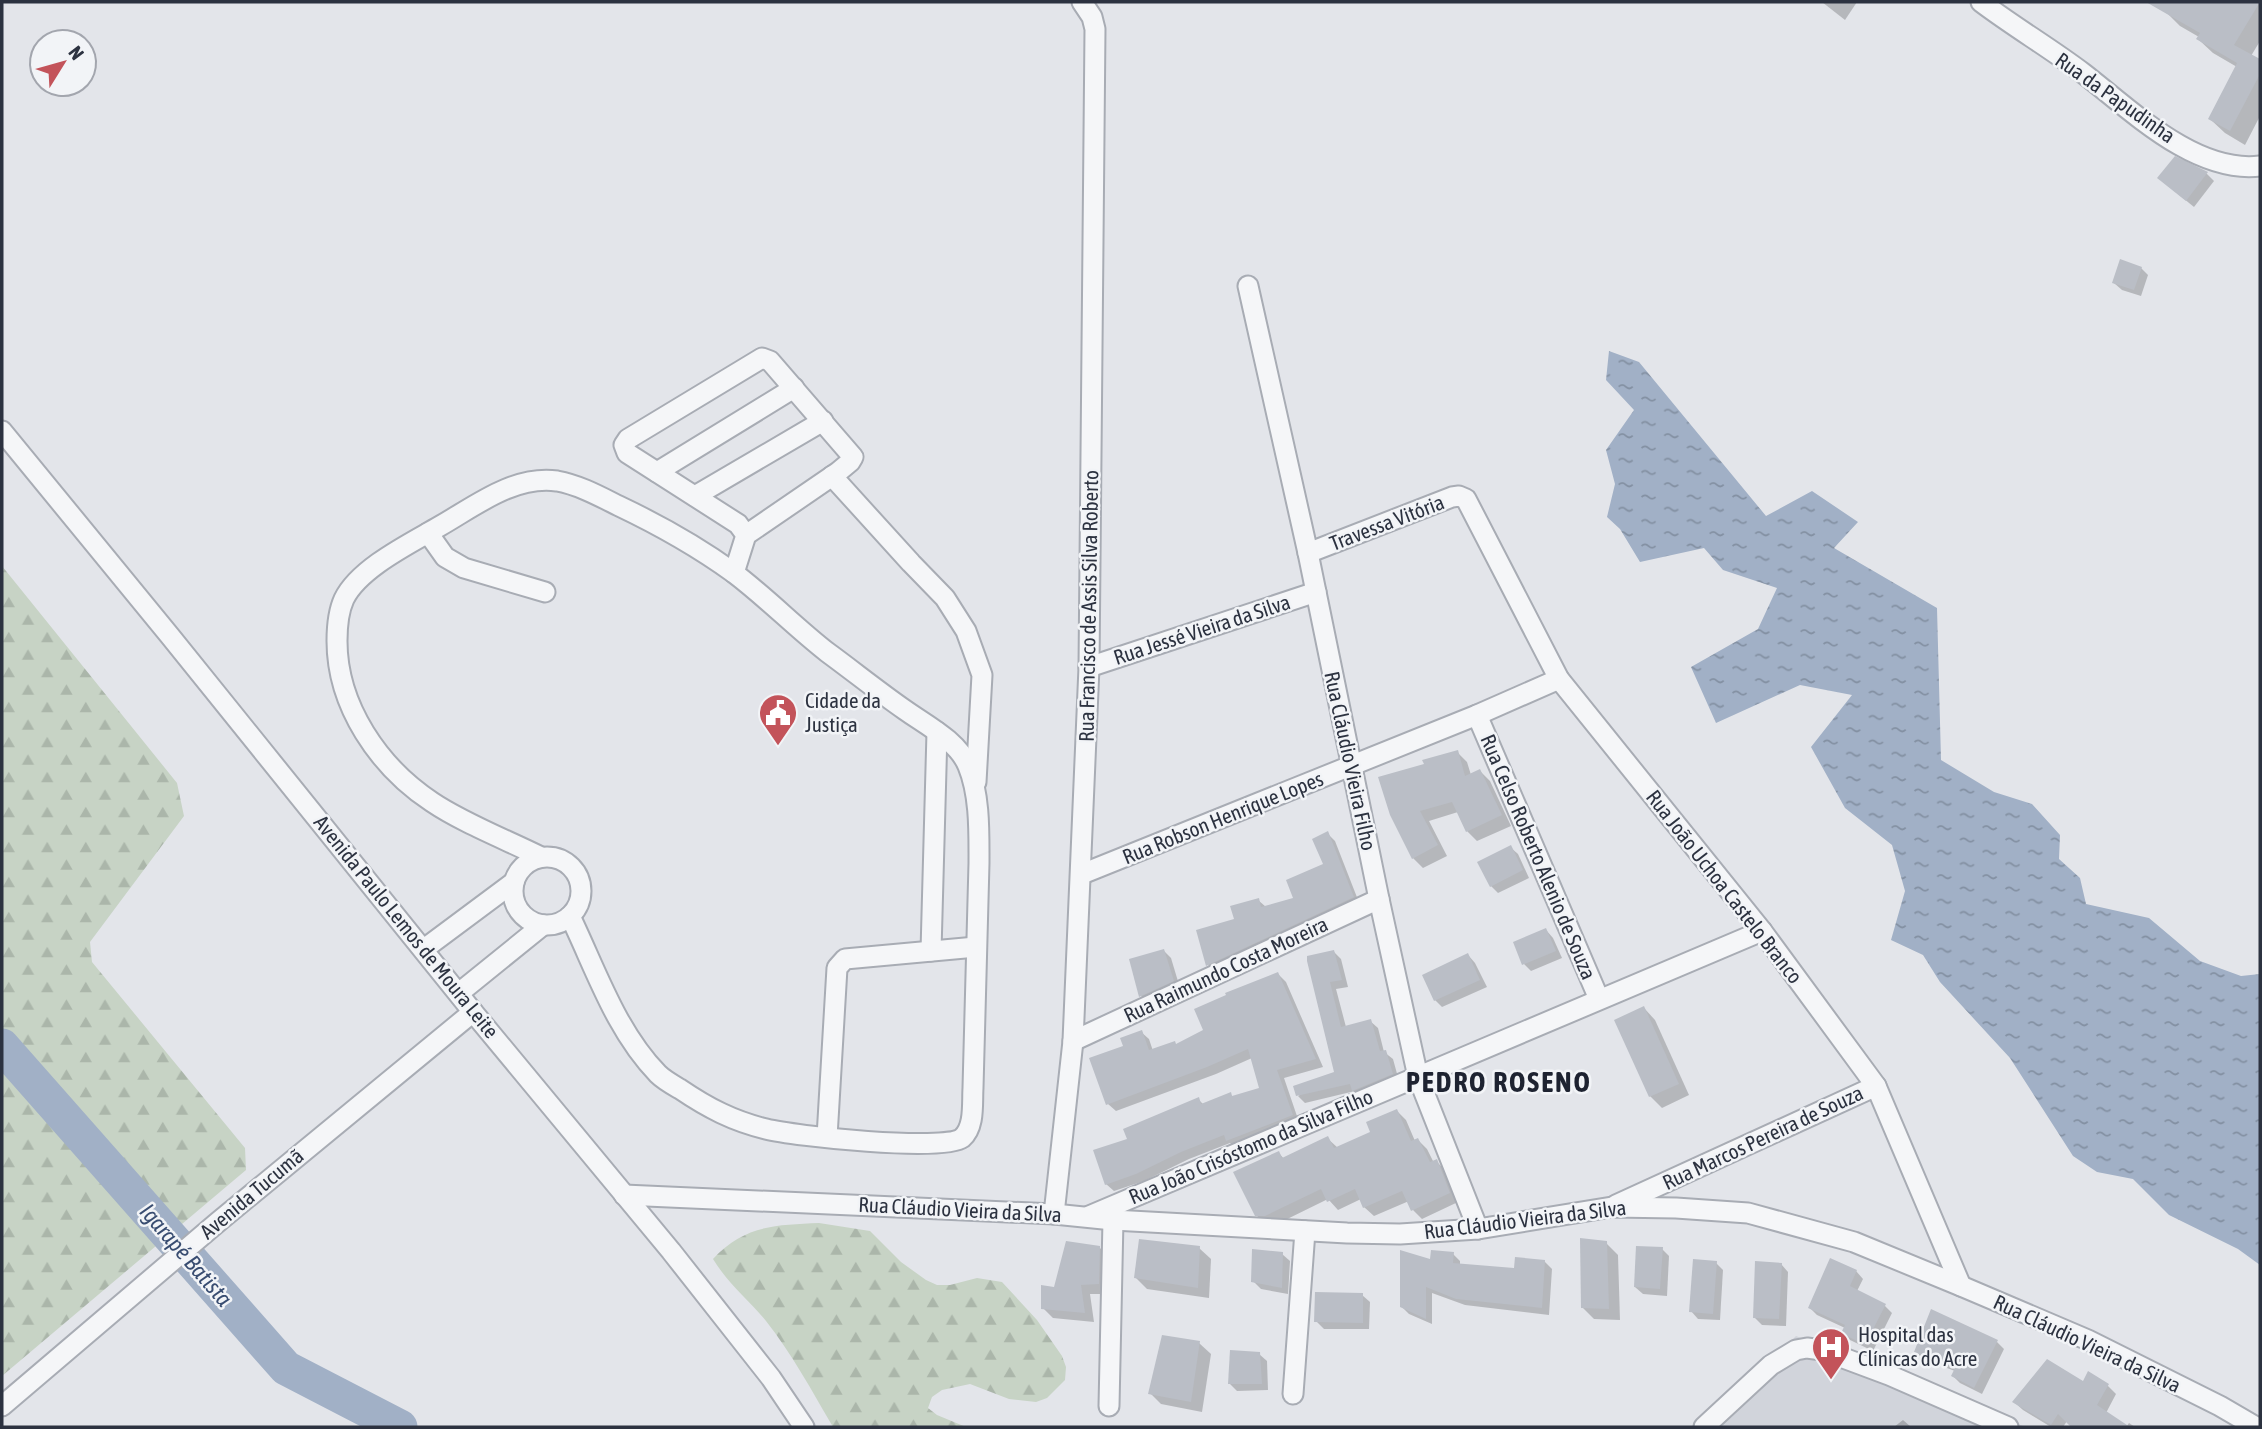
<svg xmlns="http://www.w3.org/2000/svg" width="2262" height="1429" viewBox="0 0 2262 1429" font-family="'Asap Condensed',sans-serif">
  <defs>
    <pattern id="forest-firs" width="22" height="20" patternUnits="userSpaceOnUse" patternTransform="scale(1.75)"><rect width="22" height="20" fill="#c7d3c5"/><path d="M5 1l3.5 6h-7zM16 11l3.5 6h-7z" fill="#abb6aa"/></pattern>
    <pattern id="water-ripples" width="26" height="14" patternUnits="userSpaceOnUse" patternTransform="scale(1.75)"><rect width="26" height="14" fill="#a1b0c6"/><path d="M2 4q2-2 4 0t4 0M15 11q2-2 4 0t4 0" fill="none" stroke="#8390a2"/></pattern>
  </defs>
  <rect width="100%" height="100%" fill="#e3e5ea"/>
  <!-- built -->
  <polygon fill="#d1d4db" points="1796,1336 2023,1426 2024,1427 1707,1427"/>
  <!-- forest -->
  <g fill="url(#forest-firs)">
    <polygon points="2,566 177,783 184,816 90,942 92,962 245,1148 246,1170 2,1376"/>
    <path d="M819 1223 870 1231 901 1262 926 1280 937 1285H950L977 1278 1002 1282 1037 1320 1062 1356 1066 1367 1065 1380 1047 1398 1036 1402 1009 1399 970 1384 942 1390 932 1397 928 1408 937 1415 966 1427H833C812 1391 792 1354 766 1321 748 1299 729 1285 713 1259 744 1225 776 1225 819 1223Z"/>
  </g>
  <!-- water -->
  <polygon fill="url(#water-ripples)" points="1609,351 1639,362 1766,516 1812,491 1858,522 1834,548 1937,608 1941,760 1994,792 2032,804 2060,835 2059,859 2080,878 2086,904 2149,918 2200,961 2241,976 2260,974 2260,1265 2238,1249 2169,1215 2133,1179 2097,1172 2073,1156 2010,1058 1940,982 1923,955 1891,940 1905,891 1892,845 1845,808 1811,747 1852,695 1800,685 1716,723 1691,667 1758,629 1777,588 1723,570 1704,548 1640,562 1620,529 1607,517 1615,484 1606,450 1634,410 1606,380"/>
  <!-- shadow -->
  <g fill="#0003">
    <polygon points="1822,2 1857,2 1845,20"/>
    <polygon points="2171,2 2260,2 2260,41 2251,56 2260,61 2260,116 2245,145 2225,133 2210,119 2237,67 2213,53 2198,39 2199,37 2180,26 2165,11"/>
    <polygon points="2175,158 2207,174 2214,181 2194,207 2167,185"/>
    <polygon points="2141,268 2148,275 2141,296 2122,290 2114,283"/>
    <polygon points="1457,752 1467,762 1471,775 1480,771 1490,781 1511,826 1477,841 1467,831 1458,812 1429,821 1447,856 1423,868 1413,858 1426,765"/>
    <polygon points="1328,834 1335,841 1360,905 1215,972 1208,965 1258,900 1266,907 1295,900 1325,865"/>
    <polygon points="1510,847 1518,854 1529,878 1498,893 1491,886"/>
    <polygon points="1546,930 1553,938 1562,958 1531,971 1524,964"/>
    <polygon points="1164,951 1171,958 1180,988 1148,1003 1141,996"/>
    <polygon points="1334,952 1341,959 1348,987 1336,989 1346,1027 1370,1021 1378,1028 1384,1052 1393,1059 1399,1081 1361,1097 1355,1091 1305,1103 1298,1096 1337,1073 1309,961"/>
    <polygon points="1468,955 1475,963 1487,987 1442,1007 1435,1000"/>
    <polygon points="1278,974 1286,982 1323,1067 1284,1078 1299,1122 1236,1148 1230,1143 1189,1159 1144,1181 1114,1191 1106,1184 1129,1140 1198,1099 1204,1105 1230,1094 1233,1097 1261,1089 1252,1058 1216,1074 1116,1111 1108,1104 1125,1047 1141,1032 1149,1039 1153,1051 1176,1045 1206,1031"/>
    <polygon points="1644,1008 1655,1020 1689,1095 1662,1108 1650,1096"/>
    <polygon points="1397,1111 1406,1120 1415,1141 1418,1140 1427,1149 1434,1163 1436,1161 1446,1171 1458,1202 1422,1219 1413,1210 1409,1201 1374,1216 1364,1207 1361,1199 1338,1210 1328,1199 1275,1225 1266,1224 1256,1215 1279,1153 1284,1159 1327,1138 1338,1148 1373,1133"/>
    <polygon points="1606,1243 1618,1255 1620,1320 1594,1319 1582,1307"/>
    <polygon points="1099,1247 1109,1257 1109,1294 1090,1294 1094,1322 1053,1318 1043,1308 1055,1289"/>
    <polygon points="1199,1248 1211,1259 1209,1298 1147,1289 1136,1278"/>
    <polygon points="1662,1249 1669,1256 1667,1296 1643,1294 1635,1287"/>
    <polygon points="1282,1254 1290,1261 1288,1294 1261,1289 1253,1281"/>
    <polygon points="1453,1254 1460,1261 1460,1265 1515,1270 1544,1261 1552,1269 1549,1315 1465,1305 1432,1293 1432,1324 1409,1314 1402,1307 1432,1262"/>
    <polygon points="1716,1263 1723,1270 1720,1320 1698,1319 1691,1311"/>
    <polygon points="1781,1264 1788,1272 1786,1326 1762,1325 1754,1317"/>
    <polygon points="1856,1271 1863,1279 1857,1291 1885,1306 1892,1313 1873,1351 1850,1340 1843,1333 1845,1328 1817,1315 1810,1308"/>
    <polygon points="1362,1295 1370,1302 1369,1329 1324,1329 1316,1321"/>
    <polygon points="1997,1342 2004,1349 1982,1394 1960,1383 1953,1376 1955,1371 1923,1359 1916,1352"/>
    <polygon points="1199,1343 1211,1354 1202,1412 1161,1404 1150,1393"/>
    <polygon points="1259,1354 1267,1361 1268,1390 1237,1391 1230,1384"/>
    <polygon points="2084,1383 2108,1386 2116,1394 2106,1413 2126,1427 2129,1423 2135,1427 2073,1427 2067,1421 2063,1427 2051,1427 2023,1410 2014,1402"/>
    <polygon points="1903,1420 1911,1427 1894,1427"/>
  </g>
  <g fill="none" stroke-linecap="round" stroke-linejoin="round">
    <!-- river -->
    <polyline stroke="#a1b0c6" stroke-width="35" points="2,1046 286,1368 400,1427"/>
  </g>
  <!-- building -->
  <g fill="#babec6">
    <polygon points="2146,2 2260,2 2234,45 2260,59 2260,74 2230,131 2208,119 2237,63 2196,39 2200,33"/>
    <polygon points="2175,156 2208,172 2186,201 2157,178"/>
    <polygon points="2120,259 2142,267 2134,290 2112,283"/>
    <polygon points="1458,750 1465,776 1480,769 1502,815 1466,832 1452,802 1420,811 1438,845 1412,859 1390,815 1378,777 1424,764 1422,760"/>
    <polygon points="1328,831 1354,897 1206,966 1196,930 1234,919 1230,906 1259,898 1261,907 1293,898 1286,880 1323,864 1312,839"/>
    <polygon points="1511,845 1523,870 1490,887 1477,862"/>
    <polygon points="1546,928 1556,951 1522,965 1513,942"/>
    <polygon points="1164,949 1174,981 1139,997 1129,959"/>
    <polygon points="1334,950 1342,980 1330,982 1341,1027 1371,1019 1380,1051 1386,1050 1393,1074 1352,1091 1350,1084 1296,1096 1293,1086 1334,1072 1307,961 1307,956"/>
    <polygon points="1468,953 1480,980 1434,1001 1422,975"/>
    <polygon points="1278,972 1316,1059 1277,1070 1293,1115 1226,1141 1224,1135 1181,1152 1136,1174 1105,1185 1093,1150 1127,1139 1123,1129 1199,1097 1201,1104 1231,1092 1232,1096 1259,1088 1248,1049 1207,1067 1106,1105 1089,1058 1123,1046 1120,1038 1142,1030 1149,1050 1175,1041 1176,1044 1203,1030 1194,1009 1226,995 1225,993"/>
    <polygon points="1644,1006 1679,1084 1649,1097 1614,1020"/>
    <polygon points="1397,1109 1411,1141 1418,1138 1430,1162 1437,1159 1450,1193 1411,1211 1402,1191 1363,1208 1355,1189 1327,1202 1321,1189 1265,1216 1255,1216 1233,1172 1279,1151 1282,1158 1328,1136 1334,1148 1370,1132 1366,1122"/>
    <polygon points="1580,1238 1607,1241 1609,1309 1581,1308"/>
    <polygon points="1139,1239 1200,1246 1198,1288 1134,1278"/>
    <polygon points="1066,1241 1100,1246 1099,1284 1081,1285 1085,1313 1041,1309 1041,1285 1054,1287"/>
    <polygon points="1636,1246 1663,1247 1660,1289 1634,1287"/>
    <polygon points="1252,1249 1283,1252 1282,1288 1251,1282"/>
    <polygon points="1400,1250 1430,1259 1431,1250 1454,1252 1453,1263 1514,1268 1515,1257 1545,1260 1542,1308 1456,1299 1426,1287 1426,1319 1400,1307"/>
    <polygon points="1830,1258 1857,1270 1850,1286 1886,1304 1865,1345 1841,1333 1845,1325 1808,1308"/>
    <polygon points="1693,1259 1717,1261 1713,1314 1689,1312"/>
    <polygon points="1755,1261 1782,1263 1779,1319 1753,1318"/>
    <polygon points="1315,1292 1363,1293 1363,1323 1314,1322"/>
    <polygon points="1931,1309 1998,1340 1974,1388 1951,1376 1955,1368 1914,1352"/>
    <polygon points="1162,1335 1200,1341 1191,1402 1148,1394"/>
    <polygon points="1230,1350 1260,1352 1262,1384 1228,1384"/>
    <polygon points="2047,1359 2083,1381 2088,1371 2109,1384 2097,1405 2130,1427 2071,1427 2058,1414 2051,1425 2012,1402"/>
  </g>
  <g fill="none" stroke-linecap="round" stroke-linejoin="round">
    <defs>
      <g id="minor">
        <path d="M1981 2C2014 27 2050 48 2083 73 2131 110 2195 174 2260 166"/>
        <polyline points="1248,286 1308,553 1379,899 1418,1077 1478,1229"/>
        <polyline points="2,431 170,636 473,1012 671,1251 771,1378 804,1427"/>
        <polyline points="657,472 794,388"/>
        <polyline points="832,476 911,563 945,598 966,631 982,675 976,782"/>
        <polyline points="695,496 823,421"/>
        <polyline points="428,533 445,557 464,568 545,592"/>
        <polyline points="1308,553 1452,497 1459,496 1466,499 1559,679 1762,931 1876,1086 1961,1286"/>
        <polyline points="734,573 746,535 738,524 627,453 624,445 628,439 762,358 770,361 853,457 850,462 838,472 746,535"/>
        <polyline points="1089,667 1316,592"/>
        <polyline points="1477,715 1599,999"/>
        <circle cx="547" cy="891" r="34"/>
        <path d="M541 857C507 840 463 823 432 802 379 767 337 706 337 641 337 627 338 612 344 599 359 568 411 543 440 526 475 506 514 475 557 481 579 485 599 496 619 506 659 525 698 547 734 573 767 598 795 627 827 652 853 671 879 692 905 710 926 725 958 741 968 766 980 795 979 832 979 863L973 1088C972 1103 975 1127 962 1138 944 1152 793 1136 766 1129 733 1121 708 1108 680 1089 673 1085 664 1080 658 1074 616 1031 596 970 570 916"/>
        <polyline points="1082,874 1477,715 1559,679"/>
        <polyline points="424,949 514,882"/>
        <polyline points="931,951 937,732"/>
        <polyline points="459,993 543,925"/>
        <polyline points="1073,1041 1379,899"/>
        <polyline points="827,1137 837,968 845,959 976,947"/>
        <polyline points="624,1195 1054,1214 1113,1220 1347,1233 1400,1234 1478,1229 1612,1207 1676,1208 1748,1213 1854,1242 1961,1286 2088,1340 2220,1406 2256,1427"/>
        <polyline points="1616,1205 1876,1086"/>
        <polyline points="1054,1214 1073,1041 1089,667 1095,29 1092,17 1082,2"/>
        <polyline points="1089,1216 1762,931"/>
        <polyline points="1293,1394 1305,1231"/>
        <polyline points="2,1406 218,1222 473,1012"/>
        <polyline points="1109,1406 1113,1220"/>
        <polyline points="1704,1427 1771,1365 1796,1350 1807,1348 1822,1350 1889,1375 2008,1427"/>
      </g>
    </defs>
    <!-- minor casing -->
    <use href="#minor" stroke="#a8acb4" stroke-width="23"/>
    <!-- minor -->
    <use href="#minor" stroke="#f5f6f8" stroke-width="19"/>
  </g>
  <!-- icons -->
  <defs>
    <symbol id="civic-pin" viewBox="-11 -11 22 30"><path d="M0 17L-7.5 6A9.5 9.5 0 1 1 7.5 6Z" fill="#c3535a" stroke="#f2f4f7"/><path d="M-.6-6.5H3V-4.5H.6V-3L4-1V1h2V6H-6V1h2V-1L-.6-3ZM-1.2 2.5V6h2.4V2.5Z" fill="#fff"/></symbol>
    <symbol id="hospital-pin" viewBox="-11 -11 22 30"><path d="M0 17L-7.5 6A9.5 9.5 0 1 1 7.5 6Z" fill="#c3535a" stroke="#f2f4f7"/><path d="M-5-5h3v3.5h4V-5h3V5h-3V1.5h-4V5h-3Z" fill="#fff"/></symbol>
  </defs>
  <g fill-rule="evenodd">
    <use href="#civic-pin" x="756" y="691" width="44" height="60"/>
    <use href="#hospital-pin" x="1809" y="1325" width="44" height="60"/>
  </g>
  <g text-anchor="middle" stroke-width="5" stroke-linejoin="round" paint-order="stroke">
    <!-- street labels -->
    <g font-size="21" fill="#2c3240" stroke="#f2f4f7">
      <text transform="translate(2115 98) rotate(35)" y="7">Rua da Papudinha</text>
      <text transform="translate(1387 523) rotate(-21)" y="7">Travessa Vitória</text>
      <text transform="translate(1089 606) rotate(-89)" y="7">Rua Francisco de Assis Silva Roberto</text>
      <text transform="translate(1202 630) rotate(-18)" y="7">Rua Jessé Vieira da Silva</text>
      <text transform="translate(1350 761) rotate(78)" y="7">Rua Cláudio Vieira Filho</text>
      <text transform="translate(1223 818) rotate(-22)" y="7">Rua Robson Henrique Lopes</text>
      <text transform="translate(1538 857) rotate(67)" y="7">Rua Celso Roberto Alenio de Souza</text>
      <text transform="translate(1724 887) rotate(52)" y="7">Rua João Uchoa Castelo Branco</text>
      <text transform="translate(406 927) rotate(51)" y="7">Avenida Paulo Lemos de Moura Leite</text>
      <text transform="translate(1226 970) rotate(-25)" y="7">Rua Raimundo Costa Moreira</text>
      <text transform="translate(1763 1138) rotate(-25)" y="7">Rua Marcos Pereira de Souza</text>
      <text transform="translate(1251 1147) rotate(-23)" y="7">Rua João Crisóstomo da Silva Filho</text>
      <text transform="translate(252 1194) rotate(-40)" y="7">Avenida Tucumã</text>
      <text transform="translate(960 1210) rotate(3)" y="7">Rua Cláudio Vieira da Silva</text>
      <text transform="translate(1525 1220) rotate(-7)" y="7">Rua Cláudio Vieira da Silva</text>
      <text transform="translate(2087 1344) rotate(25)" y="7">Rua Cláudio Vieira da Silva</text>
    </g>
    <!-- poi labels -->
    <g font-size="21" fill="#2c3240" stroke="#f2f4f7" text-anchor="start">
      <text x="805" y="708">Cidade da<tspan x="805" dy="24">Justiça</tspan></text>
      <text x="1858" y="1342">Hospital das<tspan x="1858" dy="24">Clínicas do Acre</tspan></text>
    </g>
    <!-- water labels -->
    <g font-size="23" font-style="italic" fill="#394d71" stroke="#f2f4f7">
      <text transform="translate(186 1255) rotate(49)" y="8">Igarapé Batista</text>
    </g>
    <!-- district labels -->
    <g font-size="28" font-weight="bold" letter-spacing="2" fill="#1e2331" stroke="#f2f4f7">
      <text x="1499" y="1092">PEDRO ROSENO</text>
    </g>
  </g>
  <!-- border -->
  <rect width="2262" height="1429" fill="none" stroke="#2c3240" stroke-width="7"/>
  <!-- north arrow -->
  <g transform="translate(63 63) rotate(53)"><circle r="33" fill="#f2f4f7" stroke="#a3a6ae" stroke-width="2"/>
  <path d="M0-5L12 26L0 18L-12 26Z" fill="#c3535a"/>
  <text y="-10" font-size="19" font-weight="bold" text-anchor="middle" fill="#2c3240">N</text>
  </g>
</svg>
